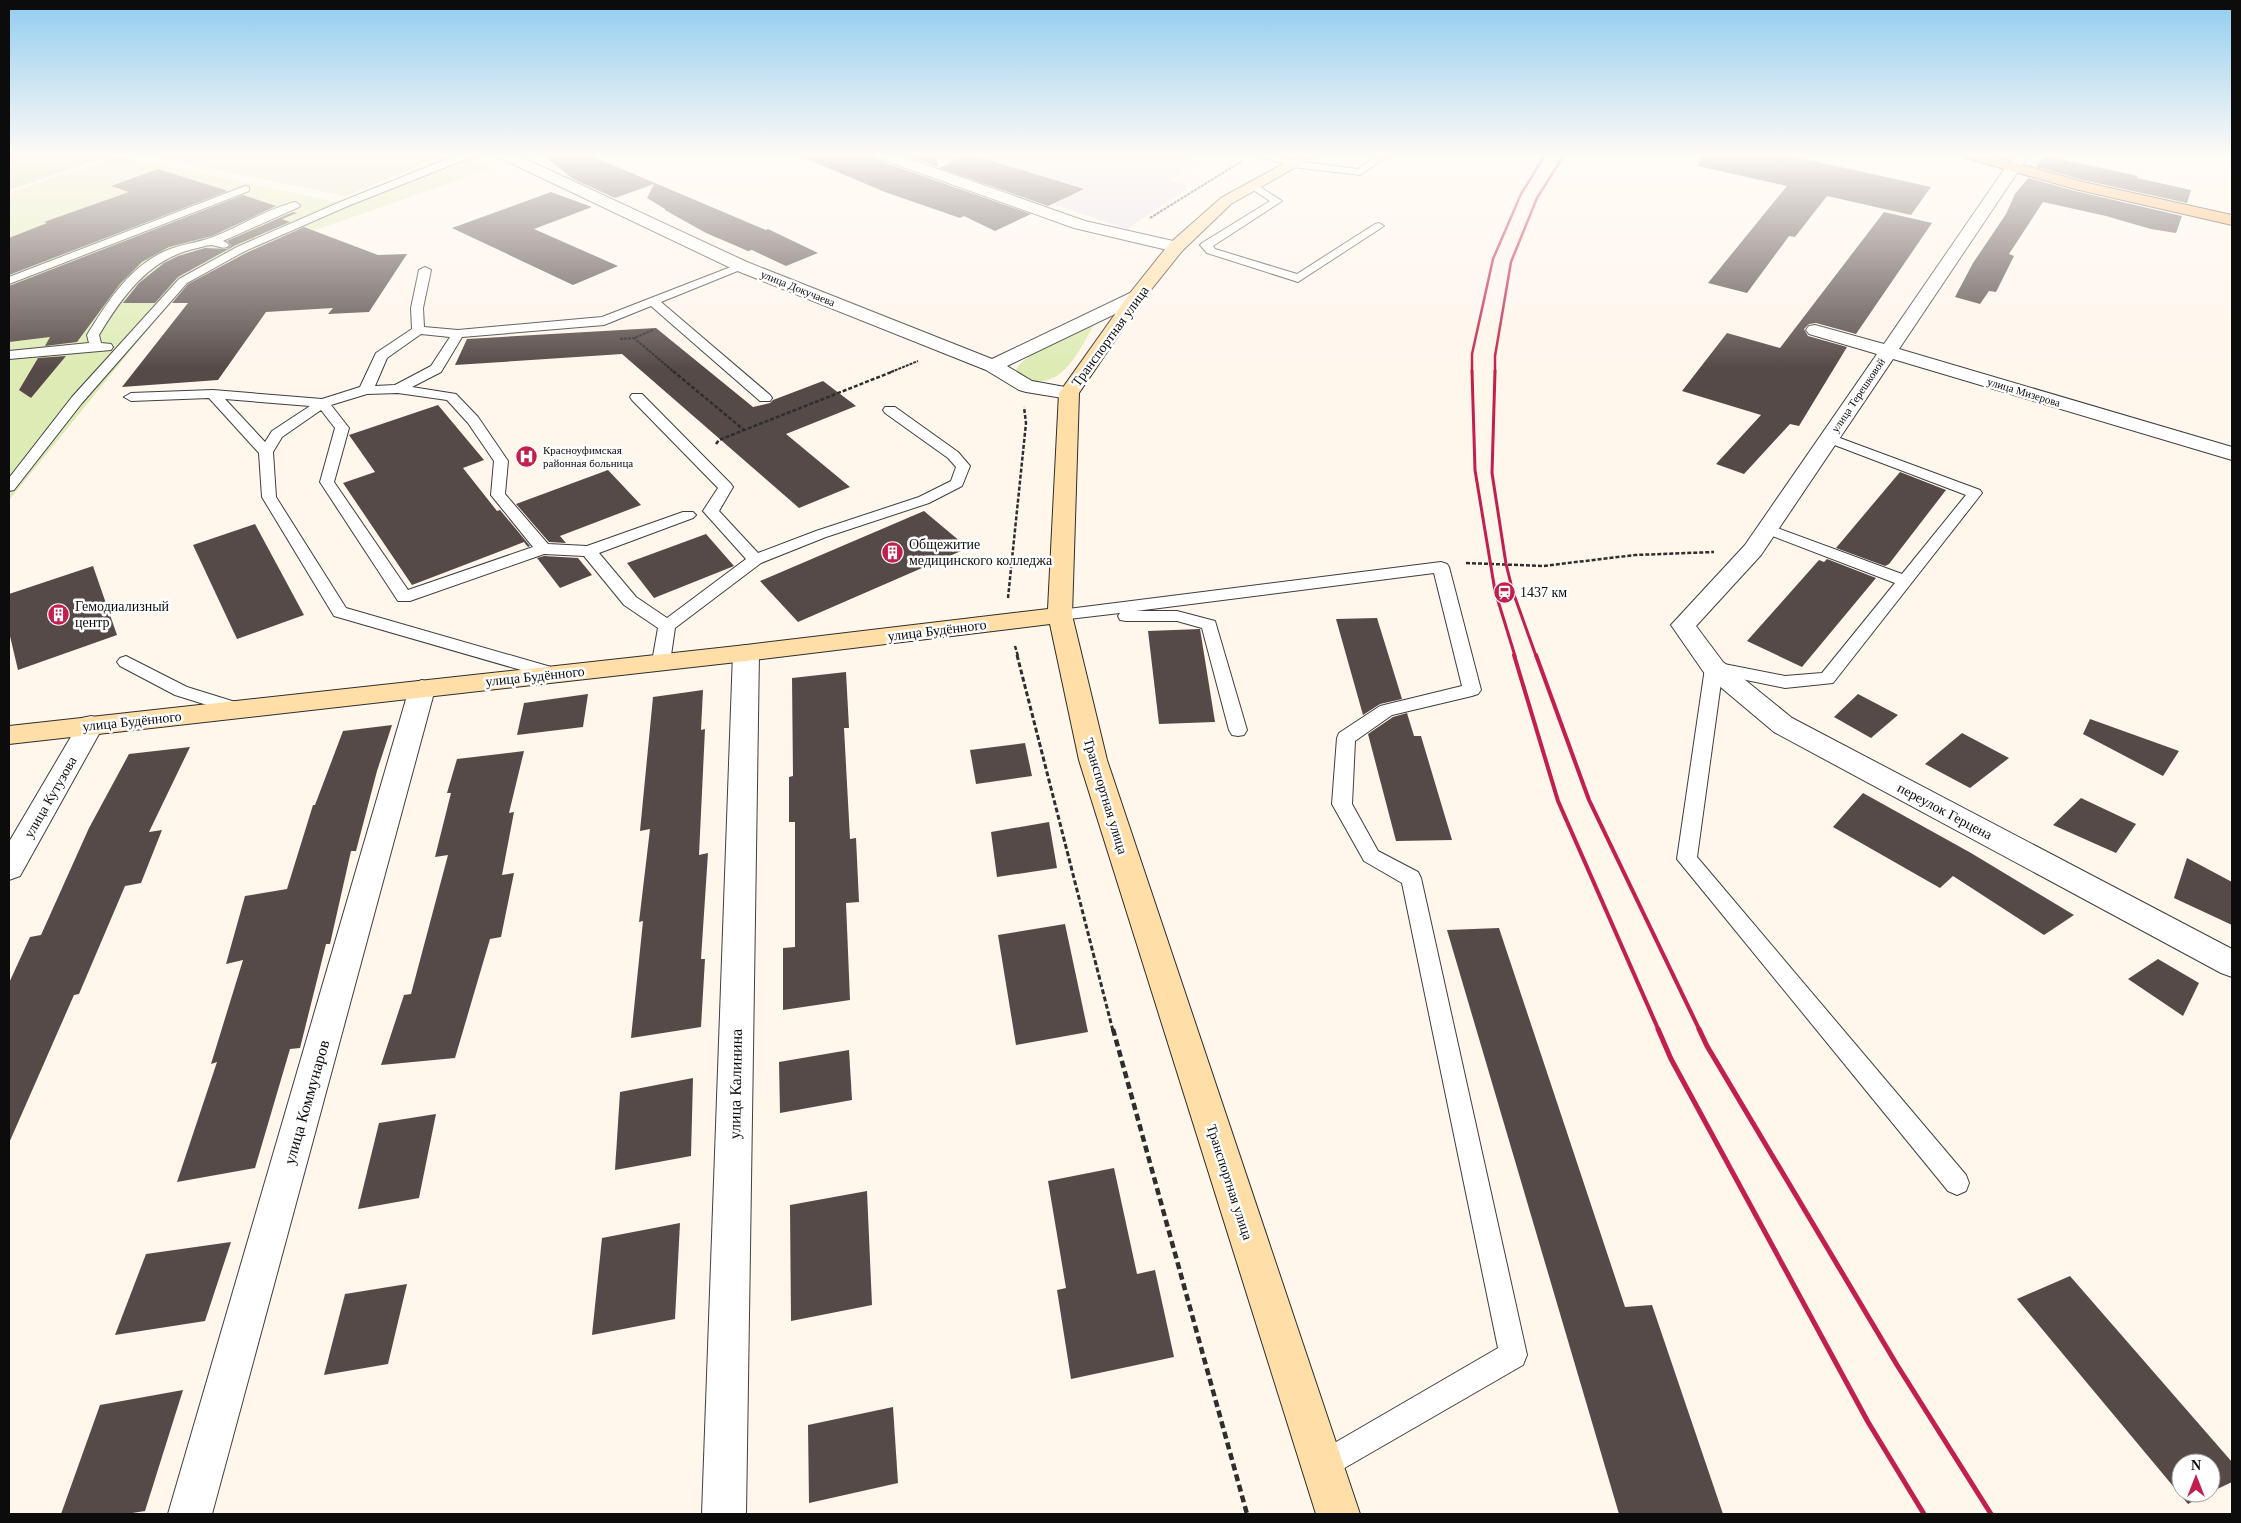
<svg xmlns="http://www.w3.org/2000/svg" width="2241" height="1523" viewBox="0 0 2241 1523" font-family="'Times New Roman',serif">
  <rect width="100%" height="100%" fill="#fff6ec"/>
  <!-- industrial -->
  <polygon fill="#e8e0ec" points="924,155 1194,155 1189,159 1200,162 1169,180 1190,186 1127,229 1053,204 1060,200"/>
  <!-- green -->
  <g fill="#deebb4">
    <polygon points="117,156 351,205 465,158 493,168 227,261 183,286 9,500 9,193"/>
    <path d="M1094 325C1080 348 1065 386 1032 381 1024 380 1020 376 1016 370 1023 353 1077 333 1094 325Z"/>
  </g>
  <!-- forest -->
  <polygon fill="#c6dc93" points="9,155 112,155 9,190"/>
  <!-- cemetery -->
  <polygon fill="#dee1bd" points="147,155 446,155 345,196"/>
  <!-- building -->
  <g fill="#564a48">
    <polygon points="543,155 589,155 766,230 768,229 818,253 786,266 752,250 748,251 706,233 665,210 665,209 647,198 654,184 615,198 573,179"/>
    <polygon points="797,155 874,155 877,160 1031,214 995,231 964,216 960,218 885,192"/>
    <polygon points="905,155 936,155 938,167"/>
    <polygon points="967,155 972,155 1084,189 1048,206 939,168"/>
    <polygon points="1700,155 1785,155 1931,187 1911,215 1827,196 1795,237 1789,236 1747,293 1708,283 1787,186 1698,166"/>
    <polygon points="2045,156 2138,176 2137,178 2191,190 2187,203 2083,180 2036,167"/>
    <polygon points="158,169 228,191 9,275 9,238 47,223 44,222 129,192 111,186"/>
    <polygon points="2028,178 2075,191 2182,216 2176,233 2151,229 2106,216 2043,202 2009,254 2014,256 1996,292 1989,291 1980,304 1955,297 1973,263 2006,214 2015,194"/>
    <polygon points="551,192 592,207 534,229 618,266 573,285 452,228"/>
    <polygon points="243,195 276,206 212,236 169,247 142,262 120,284 77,342 45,346 50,337 9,342 9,286"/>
    <polygon points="293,212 297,213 282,219 290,222 236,245 178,277 155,303 123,303 139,283 164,263 178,256 205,248 227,249 231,245 227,241"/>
    <polygon points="1884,212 1932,223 1856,334 1816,323 1809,324 1804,329 1808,336 1847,347 1799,426 1790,424 1744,474 1716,464 1761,415 1682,391 1727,333 1780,348"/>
    <polygon points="304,227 378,255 407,254 369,312 328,314 333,308 266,312 218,380 122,387 188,303 172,303 188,284 246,253"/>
    <polygon points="656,328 753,407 770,403 773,400 823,381 856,406 786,434 850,487 799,508 622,354 455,365 467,339"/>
    <polygon points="66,356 31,398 19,390 38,358"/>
    <polygon points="438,405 484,460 463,468 497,511 500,510 530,546 528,547 524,542 412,585 343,483 375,472 349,435"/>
    <polygon points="608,470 641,505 560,536 566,543 549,542 516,504"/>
    <polygon points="1900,472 1946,490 1889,564 1885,566 1836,548"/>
    <polygon points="924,511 968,548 798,622 760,581"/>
    <polygon points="255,524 304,615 237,639 193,545"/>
    <polygon points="706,534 734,566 654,598 627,563"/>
    <polygon points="544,556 578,558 592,575 560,588 537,558"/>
    <polygon points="1827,559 1876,578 1802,667 1747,641 1819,560 1824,562"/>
    <polygon points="93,566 117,635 18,670 9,632 9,594"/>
    <polygon points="1377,618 1402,699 1380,704 1363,715 1336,619"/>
    <polygon points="1200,629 1215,722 1159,724 1148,631"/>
    <polygon points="846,672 849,728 844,728 850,839 856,838 859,902 846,903 850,1000 783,1010 783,948 795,947 795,822 789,822 789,777 793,776 792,678"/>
    <polygon points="703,690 701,730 705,729 699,855 708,853 701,959 705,959 701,1027 631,1038 643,921 639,922 650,829 640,831 653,697"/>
    <polygon points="588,694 583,727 517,735 524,703"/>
    <polygon points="1858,694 1898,715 1871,738 1834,717"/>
    <polygon points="1407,713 1414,736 1421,736 1452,840 1396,841 1368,734 1393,717"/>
    <polygon points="2090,719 2179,751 2163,776 2083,734"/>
    <polygon points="392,725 377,771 356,851 351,851 330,944 326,944 300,1048 290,1049 255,1168 177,1182 217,1062 211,1064 243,960 226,964 245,896 287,889 313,805 315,805 343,731"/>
    <polygon points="1962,733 2009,758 1970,788 1925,764"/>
    <polygon points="1025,743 1032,776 976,784 970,750"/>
    <polygon points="190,747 149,832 162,830 141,883 125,886 79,994 74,995 9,1143 9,983 30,937 41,935 89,828 129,754"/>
    <polygon points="524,751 509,813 514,812 502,875 514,873 501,937 490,939 455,1058 381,1065 404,995 411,994 448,855 435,857 451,793 447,793 457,759"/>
    <polygon points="1863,793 1971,853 2074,915 2044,935 1953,876 1940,888 1833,827"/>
    <polygon points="2081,798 2136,824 2116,853 2053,825"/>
    <polygon points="1049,822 1057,868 997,877 991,832"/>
    <polygon points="2187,858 2232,882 2232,925 2174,898"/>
    <polygon points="1065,924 1088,1032 1016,1045 998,935"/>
    <polygon points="1499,928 1625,1307 1652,1305 1723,1514 1619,1514 1447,930"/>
    <polygon points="2158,959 2199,983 2183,1016 2128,979"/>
    <polygon points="849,1050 852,1100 780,1113 779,1062"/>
    <polygon points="693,1078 691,1156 615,1170 620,1092"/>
    <polygon points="436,1114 419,1198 358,1209 379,1123"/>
    <polygon points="1114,1168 1137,1274 1155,1270 1174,1357 1071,1379 1057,1290 1066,1288 1048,1181"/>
    <polygon points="867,1191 872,1305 791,1321 790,1205"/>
    <polygon points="680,1223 675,1319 592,1335 602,1238"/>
    <polygon points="231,1242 205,1321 115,1335 146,1254"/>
    <polygon points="2070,1276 2232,1462 2232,1482 2211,1492 2211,1463 2181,1463 2181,1493 2209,1493 2188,1504 2017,1299"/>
    <polygon points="407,1284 388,1364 324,1375 345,1294"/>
    <polygon points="183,1390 145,1511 126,1514 61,1514 100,1405"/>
    <polygon points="893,1407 898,1483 809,1503 808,1425"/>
  </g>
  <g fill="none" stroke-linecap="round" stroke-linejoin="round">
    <defs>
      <g id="lane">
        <polygon points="457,155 481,155 464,160 348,206 245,251 187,283 82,403 14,490 9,491 9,478 72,397 179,279 237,247 340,202"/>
        <polygon points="1070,155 1064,159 1059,156 1059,155"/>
        <polygon points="1256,155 1273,155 1294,161 1358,169 1377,155 1389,155 1360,175 1293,167"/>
        <polygon points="1254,183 1282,201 1213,246 1215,249 1297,274 1375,224 1379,223 1384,226 1298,282 1207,253 1200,245 1202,243 1270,201 1250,188 1249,186"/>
        <polygon points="245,186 249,187 249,191 9,284 9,277"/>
        <path d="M295 202 300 205 299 207 223 241 227 243 229 245 227 247C221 249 218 246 212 245 206 245 199 248 193 249 148 260 122 297 99 335L101 343 111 344 113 347 111 350 9 359V351L89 343 87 335C108 301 131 264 170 249 186 243 203 242 218 235 242 225 270 208 295 202Z"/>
        <path d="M741 263 747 266 745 268 661 302 770 395 772 398 770 401H760L651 306 604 325 462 337 441 372 412 387 456 394 478 417 508 461 505 494 548 544 587 546 683 512H693L696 515 693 518 599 553 636 597 667 618 746 559 703 511 718 488 632 400 630 397 632 394H642L731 484 733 487 719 511 758 553 816 531 919 497 951 481 956 467 948 458 885 413 883 410 885 407H895L958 452 970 466 962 486 929 503 826 537 761 563 675 628 670 662 667 666 661 668 655 666 652 662 658 628 624 605 584 556 544 554 410 601H398L320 482 335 428 321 410 282 437 273 452 276 497 346 608 558 669 561 673 558 677 552 679 334 616 262 497 259 453 209 398 131 401 124 397 131 393 213 390 322 399 360 387 376 353 412 329 411 308 419 270 425 267 431 270 423 308 424 327 458 330 602 317ZM421 334 450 337 431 366 395 385 375 386 387 358ZM398 393 447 400 468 423 494 461 491 495 533 547 408 590 334 482 349 428 331 405 367 394ZM225 399 310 406 272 431 265 442Z"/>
        <polygon points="1829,434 1980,490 1982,493 1833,683 1785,688 1722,675 1697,857 1966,1175 1969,1183 1966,1191 1957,1195 1948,1191 1677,859 1705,668 1708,664 1714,662 1785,676 1822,673 1895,583 1762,532 1759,529 1762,526 1772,526 1902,574 1966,495 1824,441 1822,438"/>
        <polygon points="1441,562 1447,564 1449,567 1481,690 1478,694 1472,696 1392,715 1355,741 1352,804 1378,851 1418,872 1421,878 1527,1355 1523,1365 1322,1481 1312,1476 1307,1466 1312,1456 1498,1348 1402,883 1364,861 1332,804 1337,738 1339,733 1380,706 1462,686 1434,573 1136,611 1177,611 1215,621 1247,730 1244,735 1238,736 1232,735 1229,730 1202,628 1177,621 1126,621 1120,620 1118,616 1120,613 1060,620 1054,619 1052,615 1054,611 1060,610"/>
        <polygon points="126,656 187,687 245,705 248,709 245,713 239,715 175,695 120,666 117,662 120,658"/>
      </g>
      <g id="street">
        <polygon points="498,155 517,155 747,262 992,359 1130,293 1142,293 1145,297 1142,301 1007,366 1032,381 1076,389 1079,393 1076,397 1069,399 1026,392 1019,390 986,370 735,270 500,158"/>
        <polygon points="876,155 898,155 1085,221 1182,243 1184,247 1182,251 1176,252 1074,228 878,158"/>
        <polygon points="2014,155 2029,155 1899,349 2232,447 2232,460 1893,359 1761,555 1696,626 1723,662 1792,718 2232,949 2232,977 2221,973 1774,732 1705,674 1671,625 1745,545 1877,354 1809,334 1806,330 1809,326 1815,325 1884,344"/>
        <polygon points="746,645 755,647 759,653 746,1514 702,1514 733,653 737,647"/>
        <polygon points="422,680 431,683 435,689 212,1514 168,1514 409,689 413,683"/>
        <polygon points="91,716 100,718 104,725 20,876 9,880 9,842 82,718"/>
      </g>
      <polygon id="secondary" points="1299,155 1317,155 1231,204 1182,251 1142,301 1079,393 1072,615 1107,760 1360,1514 1316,1514 1079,760 1050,624 746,661 9,744 9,726 746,645 1048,609 1059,393 1130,293 1170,243 1221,198"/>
      <polygon id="primary" points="1964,155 1988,155 2083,182 2232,215 2232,225 2075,189 1966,158"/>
    </defs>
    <!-- lane casing -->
    <use href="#lane" stroke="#3f3f3f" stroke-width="2"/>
    <!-- street casing -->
    <use href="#street" stroke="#3f3f3f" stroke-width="2"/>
    <!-- secondary casing -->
    <use href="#secondary" stroke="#2e2e2e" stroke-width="2"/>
    <!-- primary casing -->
    <use href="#primary" stroke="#1d1d1d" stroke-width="2"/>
    <!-- path-far3 -->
    <g stroke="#2e2e2e" stroke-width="2" stroke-dasharray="3 1" stroke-linecap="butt">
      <polyline points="1150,218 1242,161"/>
      <polyline points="653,330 634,338 674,372"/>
      <polyline points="620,339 634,338"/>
      <polyline points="891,372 918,361"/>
    </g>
    <!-- path-far2 -->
    <g stroke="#2e2e2e" stroke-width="2.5" stroke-dasharray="4 2" stroke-linecap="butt">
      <polyline points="673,371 744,430"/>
      <polyline points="716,444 719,440 894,371"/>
      <polyline points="1466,563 1543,566 1635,555 1714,552"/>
      <polyline points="1008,598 1026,423 1024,407"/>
      <polyline points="1015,646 1018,656"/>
    </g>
    <!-- path-far1 -->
    <polyline stroke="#2e2e2e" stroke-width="3" stroke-dasharray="5 2.5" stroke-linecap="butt" points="1017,655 1113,1031"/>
    <!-- path -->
    <polyline stroke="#2e2e2e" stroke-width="4.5" stroke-dasharray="7 4" stroke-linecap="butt" points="1113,1029 1247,1514"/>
    <!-- lane -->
    <use href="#lane" fill="#fff" fill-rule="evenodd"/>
    <!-- street -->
    <use href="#street" fill="#fff" fill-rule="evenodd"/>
    <!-- secondary -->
    <use href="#secondary" fill="#ffdfa7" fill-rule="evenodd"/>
    <!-- primary -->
    <use href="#primary" fill="#feaf5d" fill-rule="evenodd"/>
    <!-- rail-far3 -->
    <g stroke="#c21f4f" stroke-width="2.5">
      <polyline points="1472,372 1472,354 1493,259 1521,194 1545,155"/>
      <polyline points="1495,372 1495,356 1511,262 1537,198 1564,155"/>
    </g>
    <!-- rail-far2 -->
    <g stroke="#c21f4f" stroke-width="3">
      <polyline points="1472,371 1475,470 1495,591 1515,656"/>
      <polyline points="1495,371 1492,473 1506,564 1513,592 1536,656"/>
    </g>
    <!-- rail-far1 -->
    <g stroke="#c21f4f" stroke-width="4">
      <polyline points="1514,655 1558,801 1659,1031"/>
      <polyline points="1536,655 1589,800 1700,1031"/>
    </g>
    <!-- rail -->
    <g stroke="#c21f4f" stroke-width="5">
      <polyline points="1658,1029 1671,1059 1868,1422 1924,1514"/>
      <polyline points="1699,1029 1707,1046 1897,1365 1991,1514"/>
    </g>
  </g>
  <!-- sky -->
  <linearGradient id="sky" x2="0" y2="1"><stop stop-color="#91ccef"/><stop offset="0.42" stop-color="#fffbf6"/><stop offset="1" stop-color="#fffbf6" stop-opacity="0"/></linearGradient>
  <rect width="2241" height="369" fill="url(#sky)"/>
  <!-- icons -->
  <defs>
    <symbol id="hospital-disc" viewBox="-11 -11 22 22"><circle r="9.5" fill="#c21f4f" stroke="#fff"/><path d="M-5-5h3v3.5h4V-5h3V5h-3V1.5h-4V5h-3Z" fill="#fff"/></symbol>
    <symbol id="building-disc" viewBox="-11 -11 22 22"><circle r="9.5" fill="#c21f4f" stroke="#fff"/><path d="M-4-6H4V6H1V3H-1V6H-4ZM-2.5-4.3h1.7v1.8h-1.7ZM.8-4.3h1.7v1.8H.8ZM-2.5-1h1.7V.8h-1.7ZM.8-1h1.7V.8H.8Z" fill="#fff"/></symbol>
    <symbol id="station-disc" viewBox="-11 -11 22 22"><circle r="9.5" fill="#c21f4f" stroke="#fff"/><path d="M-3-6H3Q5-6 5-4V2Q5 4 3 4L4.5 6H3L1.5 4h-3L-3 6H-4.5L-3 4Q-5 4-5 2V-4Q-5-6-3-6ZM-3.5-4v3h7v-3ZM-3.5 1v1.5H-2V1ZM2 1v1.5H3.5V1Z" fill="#fff"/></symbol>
  </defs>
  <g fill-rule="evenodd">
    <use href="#hospital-disc" x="514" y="444" width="25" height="25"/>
    <use href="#building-disc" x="880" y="540" width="25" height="25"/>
    <use href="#station-disc" x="1492" y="580" width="25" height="25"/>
    <use href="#building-disc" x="46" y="602" width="25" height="25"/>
  </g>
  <g text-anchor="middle" stroke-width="5" stroke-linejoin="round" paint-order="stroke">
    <!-- far-street labels -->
    <g font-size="11" fill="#0c0c0c" stroke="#fff">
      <text transform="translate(798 288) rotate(22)" y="4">улица Докучаева</text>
      <text transform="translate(2024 392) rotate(17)" y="4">улица Мизерова</text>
      <text transform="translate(1858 395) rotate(-56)" y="4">улица Терешковой</text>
    </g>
    <!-- far-poi labels -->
    <g font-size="11" fill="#0c0c0c" stroke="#fff" text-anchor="start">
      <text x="543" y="454">Красноуфимская<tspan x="543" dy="13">районная больница</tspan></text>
    </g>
    <!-- street labels -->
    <g font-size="14" fill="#0c0c0c" stroke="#fff">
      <text transform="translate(1110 336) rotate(-54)" y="5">Транспортная улица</text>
      <text transform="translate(937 630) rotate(-7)" y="5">улица Будённого</text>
      <text transform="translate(535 676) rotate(-6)" y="5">улица Будённого</text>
      <text transform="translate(132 721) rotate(-6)" y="5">улица Будённого</text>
      <text transform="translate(1106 796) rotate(73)" y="5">Транспортная улица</text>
      <text transform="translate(50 797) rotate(-60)" y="5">улица Кутузова</text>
      <text transform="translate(1945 811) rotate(28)" y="5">переулок Герцена</text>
      <text transform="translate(1230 1182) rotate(72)" y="5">Транспортная улица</text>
    </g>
    <!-- poi labels -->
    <g font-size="14" fill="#0c0c0c" stroke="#fff" text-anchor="start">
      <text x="909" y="549">Общежитие<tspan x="909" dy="16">медицинского колледжа</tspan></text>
      <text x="1520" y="597">1437 км</text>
      <text x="75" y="611">Гемодиализный<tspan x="75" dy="16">центр</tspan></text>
    </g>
    <!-- near-street labels -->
    <g font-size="16" fill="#0c0c0c" stroke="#fff">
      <text transform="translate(735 1084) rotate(-89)" y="6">улица Калинина</text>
      <text transform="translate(306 1102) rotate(-74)" y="6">улица Коммунаров</text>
    </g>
  </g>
  <!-- border -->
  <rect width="2241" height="1523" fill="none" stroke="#0c0c0c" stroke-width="20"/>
  <!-- north arrow -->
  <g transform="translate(2196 1478)"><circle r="24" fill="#ffffff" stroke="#9e9e9e"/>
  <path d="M0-4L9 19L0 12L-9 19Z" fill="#c21f4f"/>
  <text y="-8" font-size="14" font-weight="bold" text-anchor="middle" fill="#0c0c0c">N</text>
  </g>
</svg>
